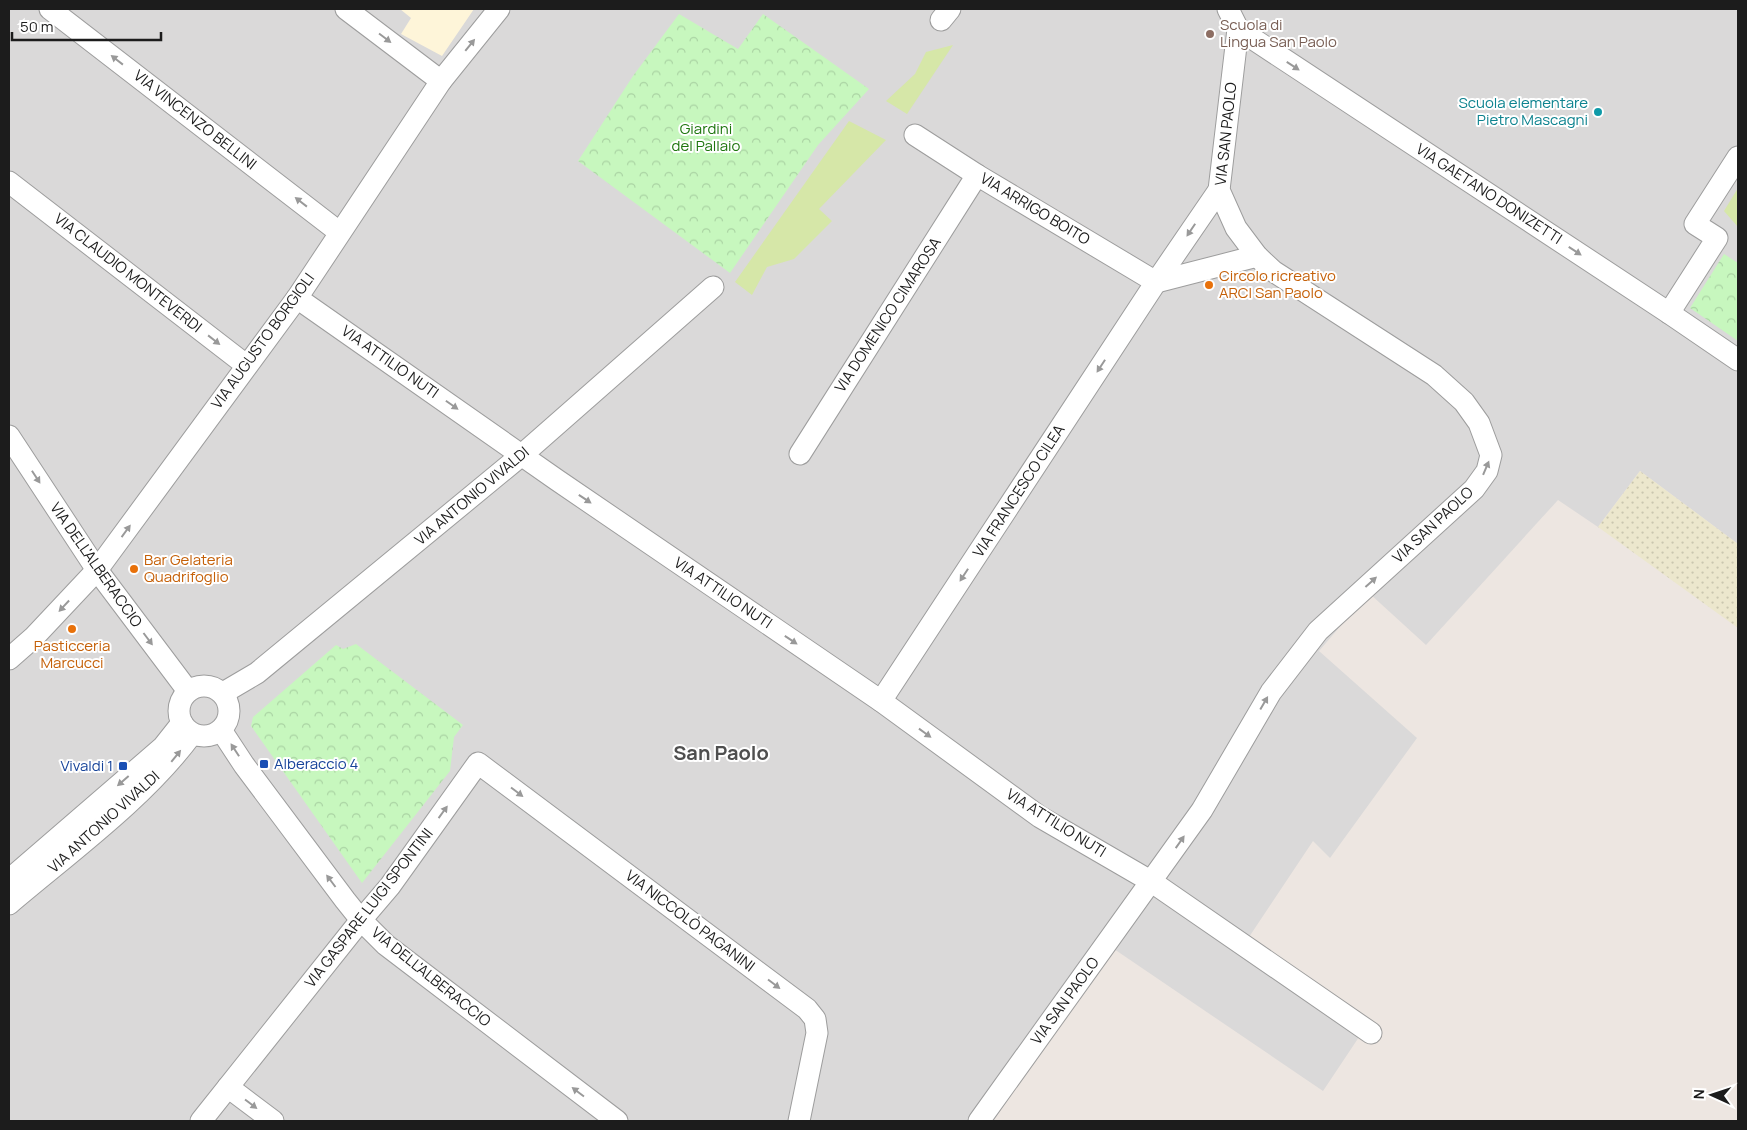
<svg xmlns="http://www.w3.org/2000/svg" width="1747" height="1130" viewBox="0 0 1747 1130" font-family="Manrope,sans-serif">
  <defs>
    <pattern id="farmland-dots" width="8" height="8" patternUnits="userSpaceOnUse" patternTransform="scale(1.25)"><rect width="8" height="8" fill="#ece7cd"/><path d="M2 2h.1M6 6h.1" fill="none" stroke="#cac6af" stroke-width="1.8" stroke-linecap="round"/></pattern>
    <pattern id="park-crowns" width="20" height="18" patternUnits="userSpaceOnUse" patternTransform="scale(1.25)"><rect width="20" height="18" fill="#c7f7be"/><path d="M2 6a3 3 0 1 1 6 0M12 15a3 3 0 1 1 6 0" fill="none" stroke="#aad3a3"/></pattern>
  </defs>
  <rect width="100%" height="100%" fill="#ede6e1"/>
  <!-- residential -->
  <polygon fill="#dad9d9" points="9,9 1738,9 1738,544 1640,471 1598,527 1558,500 1426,645 1369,593 1319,651 1417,738 1330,858 1313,841 1249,937 1367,1025 1323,1091 1114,949 993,1121 9,1121"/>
  <!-- education -->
  <polygon fill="#fef5d9" points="400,9 474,9 442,56 401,34 411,18"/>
  <!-- farmland -->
  <polygon fill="url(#farmland-dots)" points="1640,471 1738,544 1738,628 1598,527"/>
  <!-- grass -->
  <g fill="#d6e7a8">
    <polygon points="953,45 907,114 886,101 915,74 926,52"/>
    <polygon points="849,121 886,140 819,209 832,221 794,259 767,267 752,295 735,282"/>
    <polygon points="1738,188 1738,227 1724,211"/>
  </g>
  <!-- park -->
  <g fill="url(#park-crowns)">
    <polygon points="679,14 738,49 763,14 869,89 818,145 730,273 578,161 633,76"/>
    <polygon points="1724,254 1738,263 1738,341 1690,308"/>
    <polygon points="356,644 463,725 454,737 450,771 362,883 251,726 253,717 336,645 343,649"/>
  </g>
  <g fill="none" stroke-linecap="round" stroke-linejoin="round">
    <defs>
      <g id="minor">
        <polyline points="50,9 339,232"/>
        <polyline points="346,9 441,81"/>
        <polyline points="941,20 950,9"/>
        <polyline points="1238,29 1669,313 1738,360"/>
        <polyline points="915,135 977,175 1156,282 1257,256"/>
        <polyline points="9,182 246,365"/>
        <polyline points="297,298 557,480 881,701 1040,817 1152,882 1371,1033"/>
        <polyline points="1669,313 1717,238 1695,224 1738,157"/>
        <polyline points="9,436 97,570 188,691"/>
        <polyline points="800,454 977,175"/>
        <polyline points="9,659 34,637 97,570 297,298 441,81 499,9"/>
        <circle cx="204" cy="711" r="25"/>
        <polyline points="223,693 257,673 523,454 713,287"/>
        <polyline points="881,701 1156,282 1219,190"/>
        <polyline points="221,730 244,765 345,900 361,920 386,945 617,1121"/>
        <polyline points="9,880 163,747 182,723"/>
        <path d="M9 904C70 852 144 799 192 734"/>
        <polyline points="228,1087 273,1121"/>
        <polyline points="201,1121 361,920 390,886 478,763 807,1009 815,1019 817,1033 799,1121"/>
        <polyline points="979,1121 1202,810 1271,692 1318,631 1474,489 1487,471 1491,455 1479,423 1464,402 1434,375 1273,271 1257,256 1236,228 1219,190 1238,29 1228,9"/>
      </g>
    </defs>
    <!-- minor casing -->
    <use href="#minor" stroke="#9d9d9d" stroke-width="23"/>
    <!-- minor -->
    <use href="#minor" stroke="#fff" stroke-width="21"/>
  </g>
  <!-- one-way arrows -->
  <defs><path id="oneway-solid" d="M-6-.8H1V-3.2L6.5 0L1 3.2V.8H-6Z" transform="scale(1.25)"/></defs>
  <g fill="#999">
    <use href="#oneway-solid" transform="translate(385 38) rotate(37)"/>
    <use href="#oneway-solid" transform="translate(470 45) rotate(-51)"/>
    <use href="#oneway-solid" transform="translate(117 60) rotate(-142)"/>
    <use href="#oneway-solid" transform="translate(1293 66) rotate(33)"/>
    <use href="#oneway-solid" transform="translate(301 202) rotate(-142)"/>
    <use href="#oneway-solid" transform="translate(1191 230) rotate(124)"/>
    <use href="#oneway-solid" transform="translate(1575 251) rotate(33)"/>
    <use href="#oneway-solid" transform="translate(214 340) rotate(38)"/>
    <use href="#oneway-solid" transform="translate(1101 366) rotate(123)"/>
    <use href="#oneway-solid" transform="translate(452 405) rotate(35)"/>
    <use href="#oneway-solid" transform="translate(1486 468) rotate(-67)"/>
    <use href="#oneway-solid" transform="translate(36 477) rotate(57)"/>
    <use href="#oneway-solid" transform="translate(585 499) rotate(34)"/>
    <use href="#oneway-solid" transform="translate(126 531) rotate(-54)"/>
    <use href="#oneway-solid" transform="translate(964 575) rotate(123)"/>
    <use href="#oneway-solid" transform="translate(1371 582) rotate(-42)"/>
    <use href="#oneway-solid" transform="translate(64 606) rotate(133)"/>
    <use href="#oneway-solid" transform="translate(148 639) rotate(53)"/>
    <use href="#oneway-solid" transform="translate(791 640) rotate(34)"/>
    <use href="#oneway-solid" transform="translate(1264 703) rotate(-60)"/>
    <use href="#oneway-solid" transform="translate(925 733) rotate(36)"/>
    <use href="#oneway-solid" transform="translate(235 750) rotate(-123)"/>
    <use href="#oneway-solid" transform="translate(176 756) rotate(-51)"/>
    <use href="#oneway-solid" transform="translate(123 781) rotate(139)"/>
    <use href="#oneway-solid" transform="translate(517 792) rotate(37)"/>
    <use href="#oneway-solid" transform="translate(443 812) rotate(-54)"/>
    <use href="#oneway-solid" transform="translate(1180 842) rotate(-55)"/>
    <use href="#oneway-solid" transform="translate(331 881) rotate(-127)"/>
    <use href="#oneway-solid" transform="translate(774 984) rotate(37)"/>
    <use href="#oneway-solid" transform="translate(578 1092) rotate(-143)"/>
    <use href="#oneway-solid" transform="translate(251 1104) rotate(37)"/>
  </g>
  <!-- markers -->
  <circle fill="#8d6e63" stroke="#fff" stroke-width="2" cx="1210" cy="34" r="5"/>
  <circle fill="#0f9aa8" stroke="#fff" stroke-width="2" cx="1598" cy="112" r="5"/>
  <g fill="#e8710a" stroke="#fff" stroke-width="2">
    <circle cx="1209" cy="285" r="5"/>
    <circle cx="134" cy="569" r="5"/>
    <circle cx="72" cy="629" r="5"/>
  </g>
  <g fill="#1a4fb4" stroke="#fff" stroke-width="2">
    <rect x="259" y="759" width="10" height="10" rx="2.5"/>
    <rect x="118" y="761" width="10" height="10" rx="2.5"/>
  </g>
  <g text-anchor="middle" stroke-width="4" stroke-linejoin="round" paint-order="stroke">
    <!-- education labels -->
    <g font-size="15" fill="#785e54" stroke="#fff" text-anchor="start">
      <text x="1220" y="30">Scuola di<tspan x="1220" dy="17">Lingua San Paolo</tspan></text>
    </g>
    <!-- culture labels -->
    <g font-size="15" fill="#0d838f" stroke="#fff" text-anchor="end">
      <text x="1588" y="108">Scuola elementare<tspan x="1588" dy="17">Pietro Mascagni</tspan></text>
    </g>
    <!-- street labels -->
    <g font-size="15" fill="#1c1c1c" stroke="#fff">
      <text transform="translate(195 120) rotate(38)" y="5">VIA VINCENZO BELLINI</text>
      <text transform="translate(1226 134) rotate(-84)" y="5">VIA SAN PAOLO</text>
      <text transform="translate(1489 194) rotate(33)" y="5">VIA GAETANO DONIZETTI</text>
      <text transform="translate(1035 209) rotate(31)" y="5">VIA ARRIGO BOITO</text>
      <text transform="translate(128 273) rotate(38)" y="5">VIA CLAUDIO MONTEVERDI</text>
      <text transform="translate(888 315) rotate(-57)" y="5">VIA DOMENICO CIMAROSA</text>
      <text transform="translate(263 341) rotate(-54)" y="5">VIA AUGUSTO BORGIOLI</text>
      <text transform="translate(390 362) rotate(35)" y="5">VIA ATTILIO NUTI</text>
      <text transform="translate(1019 491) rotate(-57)" y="5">VIA FRANCESCO CILEA</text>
      <text transform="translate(472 496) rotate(-40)" y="5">VIA ANTONIO VIVALDI</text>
      <text transform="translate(1433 525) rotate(-43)" y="5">VIA SAN PAOLO</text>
      <text transform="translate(96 565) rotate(55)" y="5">VIA DELL'ALBERACCIO</text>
      <text transform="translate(723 593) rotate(34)" y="5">VIA ATTILIO NUTI</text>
      <text transform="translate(104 822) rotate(-42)" y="5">VIA ANTONIO VIVALDI</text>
      <text transform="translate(1056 823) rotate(32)" y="5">VIA ATTILIO NUTI</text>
      <text transform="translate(369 908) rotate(-52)" y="5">VIA GASPARE LUIGI SPONTINI</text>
      <text transform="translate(690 921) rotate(37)" y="5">VIA NICCOLÒ PAGANINI</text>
      <text transform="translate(431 977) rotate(39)" y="5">VIA DELL'ALBERACCIO</text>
      <text transform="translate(1065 1001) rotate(-54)" y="5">VIA SAN PAOLO</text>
    </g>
    <!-- park labels -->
    <g font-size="15" fill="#1e760e" stroke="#fff">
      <text x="706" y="134">Giardini<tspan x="706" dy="17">del Pallaio</tspan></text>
    </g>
    <!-- food labels -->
    <g font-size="15" fill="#c56008" stroke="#fff" text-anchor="start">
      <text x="1219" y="281">Circolo ricreativo<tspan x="1219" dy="17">ARCI San Paolo</tspan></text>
      <text x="144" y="565">Bar Gelateria<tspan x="144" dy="17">Quadrifoglio</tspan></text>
      <text x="72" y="651" text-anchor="middle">Pasticceria<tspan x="72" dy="17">Marcucci</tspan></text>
    </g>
    <!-- transit labels -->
    <g font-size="15" fill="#164399" stroke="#fff" text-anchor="start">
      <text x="274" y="769">Alberaccio 4</text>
      <text x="113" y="771" text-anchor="end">Vivaldi 1</text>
    </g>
    <!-- district labels -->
    <g font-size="20" font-weight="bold" fill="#4f4f4f" stroke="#fff">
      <text x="721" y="760">San Paolo</text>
    </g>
  </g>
  <!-- border -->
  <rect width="1747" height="1130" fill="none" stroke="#1c1c1c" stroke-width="20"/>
  <!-- north arrow -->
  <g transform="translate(1712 1095) rotate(273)" stroke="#ffffff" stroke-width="4" paint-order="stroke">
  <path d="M0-4L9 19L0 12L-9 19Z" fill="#1c1c1c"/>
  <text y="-8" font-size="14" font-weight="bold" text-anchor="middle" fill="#1c1c1c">N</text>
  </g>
  <!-- scale -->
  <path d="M12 32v8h149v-8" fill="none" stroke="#1c1c1c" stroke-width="2.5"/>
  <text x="20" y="32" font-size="15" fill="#1c1c1c" stroke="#ffffff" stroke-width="4" paint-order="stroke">50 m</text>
</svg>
